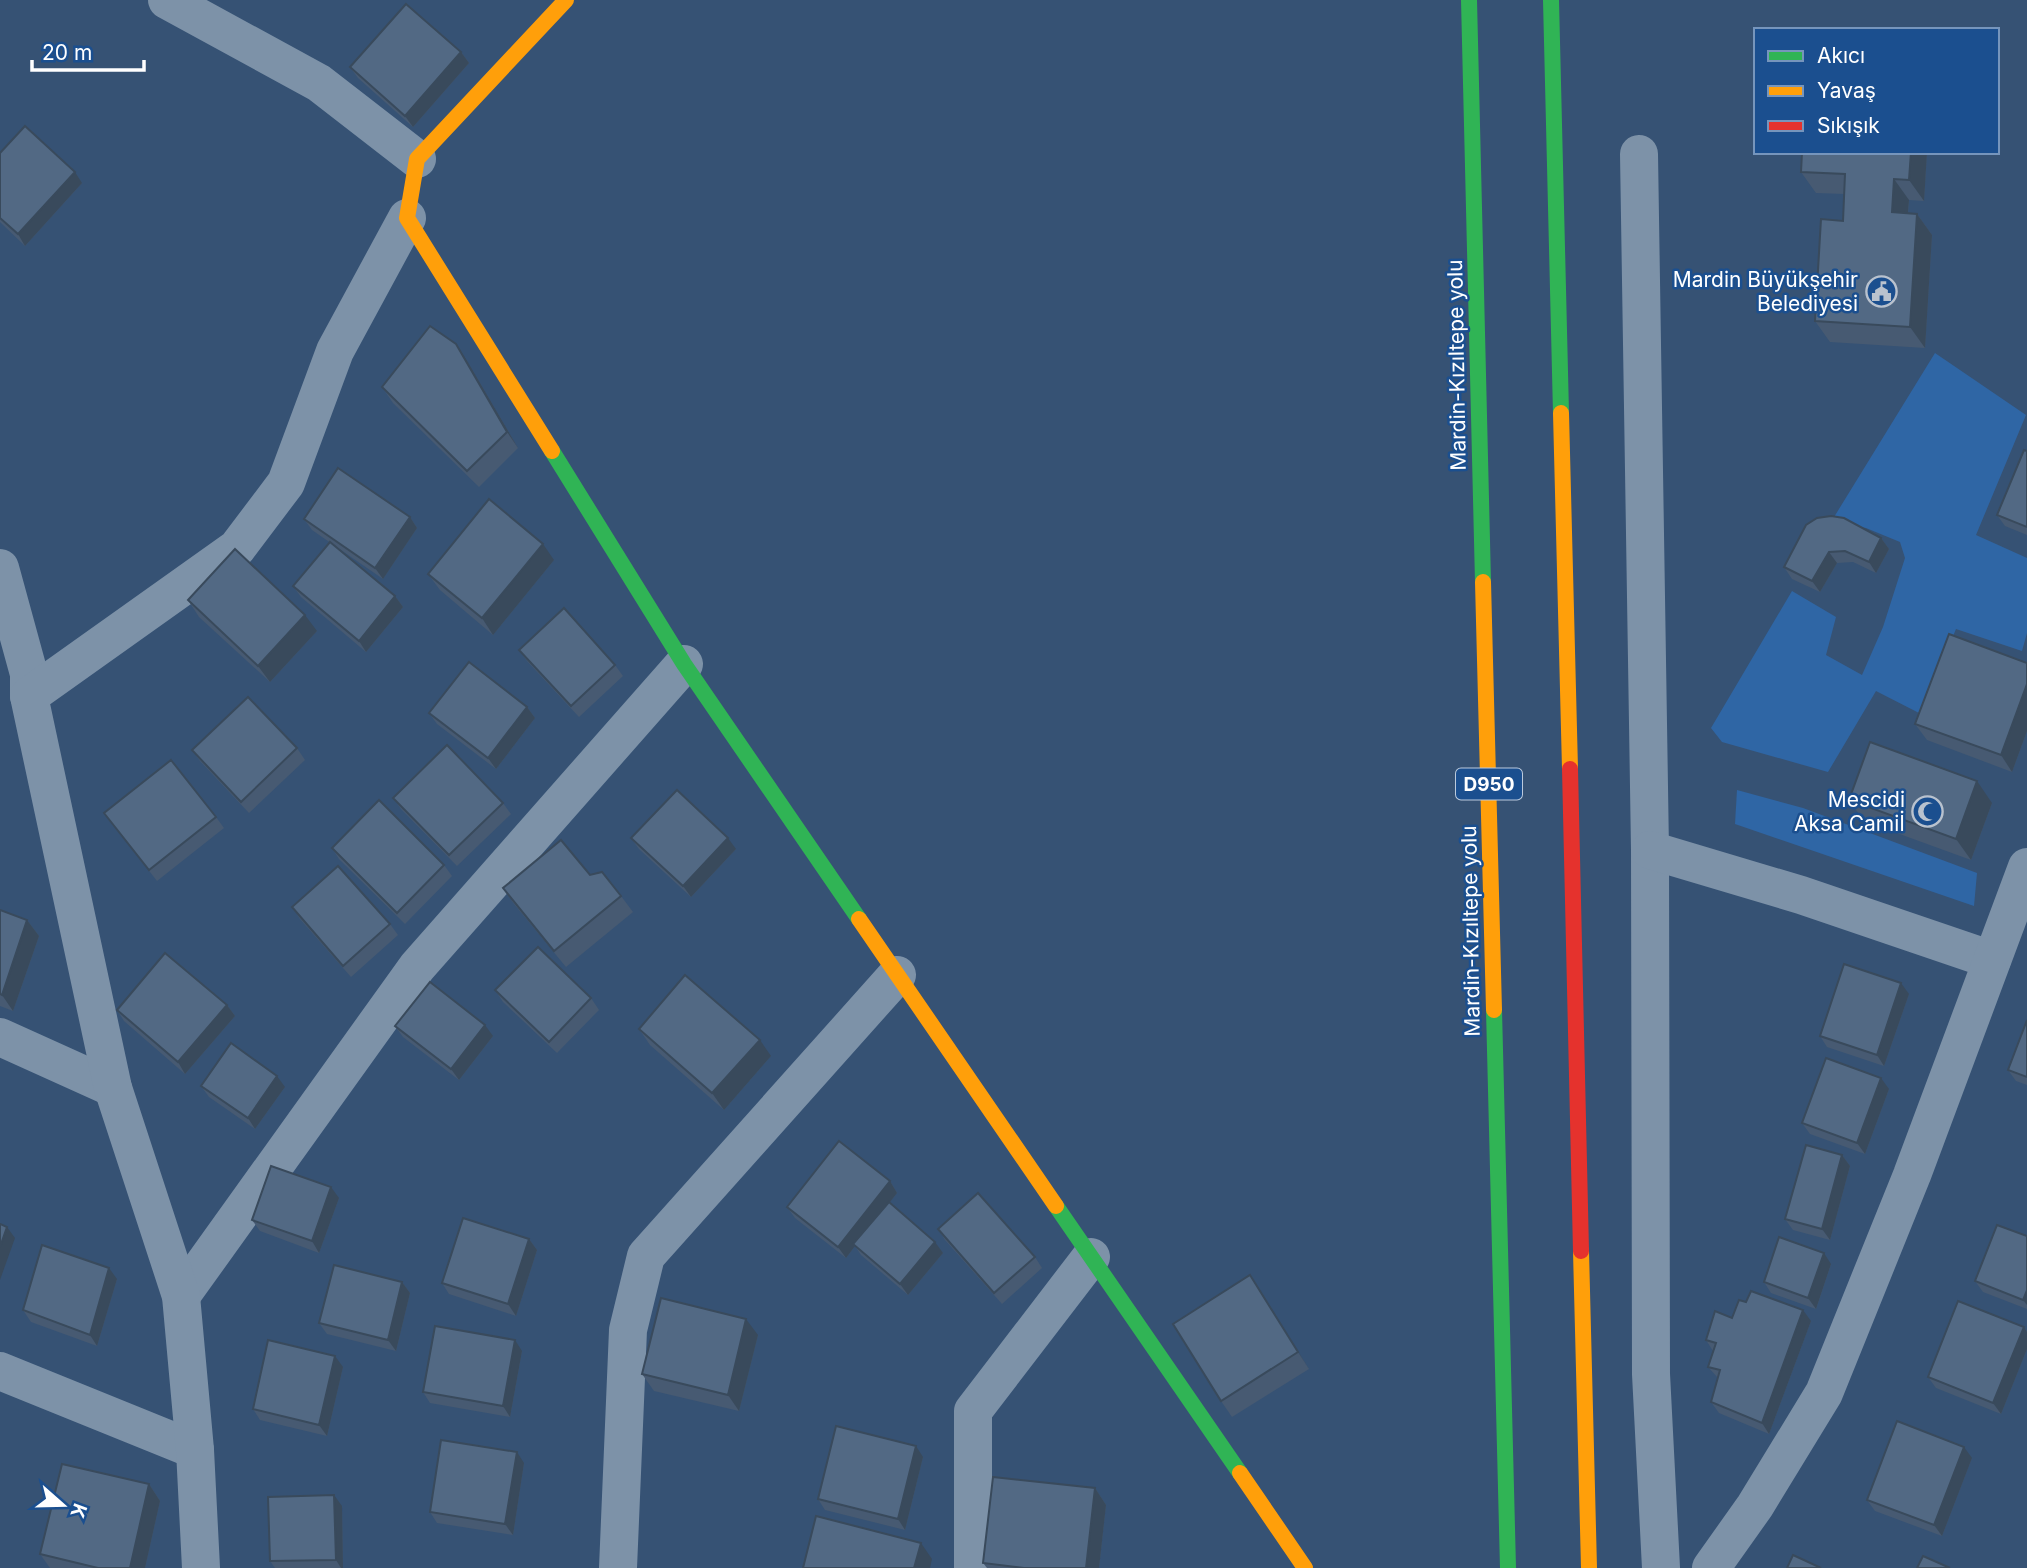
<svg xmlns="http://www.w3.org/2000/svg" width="2027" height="1568" viewBox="0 0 2027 1568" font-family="Inter,sans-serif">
  <rect width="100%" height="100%" fill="#365274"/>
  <!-- green -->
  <g fill="#2f66a5">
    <polygon points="1935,353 2026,415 1976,535 2027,558 2027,633 2022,651 1956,629 1921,714 1876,691 1828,772 1722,742 1711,728 1792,591 1836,617 1826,655 1862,675 1883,627 1905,558 1900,542 1866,528 1831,522"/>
    <polygon points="1737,790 1803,808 1977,873 1974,906 1735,824"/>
  </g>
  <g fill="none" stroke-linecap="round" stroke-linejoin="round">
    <!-- street -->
    <g stroke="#7d92a8" stroke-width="38">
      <polyline points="167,0 319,83 417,159"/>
      <polyline points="1639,154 1650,850 1651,1374 1661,1568"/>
      <polyline points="0,568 29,674 29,696"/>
      <polyline points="1650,850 1801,895 1992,960"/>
      <polyline points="0,1037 113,1088"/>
      <polyline points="181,1296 417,967 684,664"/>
      <polyline points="0,1371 195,1450"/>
      <polyline points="201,1568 195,1450 181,1296 113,1088 29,696 237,548 286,483 335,351 407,218"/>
      <polyline points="618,1568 628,1330 646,1256 897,975"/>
      <polyline points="973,1568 973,1411 1091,1257"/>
      <polyline points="1711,1568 1755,1506 1824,1393 1912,1175 2027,867"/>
    </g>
    <!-- fast -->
    <g stroke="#30b455" stroke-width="16">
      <polyline points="1469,0 1483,582"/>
      <polyline points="1551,0 1561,413"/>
      <polyline points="552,451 684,664 859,919"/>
      <polyline points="1494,1010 1508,1568"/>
      <polyline points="1056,1206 1240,1473"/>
    </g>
    <!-- slow -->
    <g stroke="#ff9f0a" stroke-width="16">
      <polyline points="1561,413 1570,769"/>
      <polyline points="552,451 407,218 417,159 566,0"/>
      <polyline points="1483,582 1494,1010"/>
      <polyline points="859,919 1056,1206"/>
      <polyline points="1581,1251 1589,1568"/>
      <polyline points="1240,1473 1305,1568"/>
    </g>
    <!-- jam -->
    <polyline stroke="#e5322d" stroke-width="16" points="1570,769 1581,1251"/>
  </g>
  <!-- wall -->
  <g fill="#475a72">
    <polygon points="461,52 469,63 413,127 358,78 350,67"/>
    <polygon points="1802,152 1927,152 1924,201 1909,200 1908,213 1917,214 1932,235 1925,348 1830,342 1815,321 1843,221 1844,194 1816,193 1801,172"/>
    <polygon points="0,153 82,183 25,246 0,222"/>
    <polygon points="467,361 518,448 479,487 393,403 382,387"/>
    <polygon points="2027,451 2027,535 2005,526 1997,515"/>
    <polygon points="410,517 417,528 383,579 312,530 304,519"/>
    <polygon points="1806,525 1881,538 1889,549 1876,573 1853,562 1837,563 1820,592 1792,579 1784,567"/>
    <polygon points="554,560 493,635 440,590 428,574"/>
    <polygon points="293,586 395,596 403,607 366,652 301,597"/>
    <polygon points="188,600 317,631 270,682 199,617"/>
    <polygon points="519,650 615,665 623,676 579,717 527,661"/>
    <polygon points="2027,663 2027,731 2012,772 1927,740 1915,724"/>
    <polygon points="527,707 535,718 496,769 437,724 429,713"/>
    <polygon points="297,748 305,760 249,813 200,761 192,750"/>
    <polygon points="393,798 503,803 511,814 457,866 401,809"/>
    <polygon points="1849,800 1992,803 1971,860 1864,821"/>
    <polygon points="104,813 216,817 224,828 157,881"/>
    <polygon points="631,838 736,849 691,897 639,849"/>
    <polygon points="332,848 444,865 452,876 405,924 339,859"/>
    <polygon points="503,888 621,896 633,912 566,967 514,904"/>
    <polygon points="292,907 390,924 398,935 351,977 300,919"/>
    <polygon points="0,910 27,920 39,936 13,1011 0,1006"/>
    <polygon points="495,990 591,998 599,1010 557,1053 503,1002"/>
    <polygon points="1909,994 1884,1066 1827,1047 1820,1036"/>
    <polygon points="227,1005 235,1016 185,1074 124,1021 117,1010"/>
    <polygon points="2027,1020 2027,1085 2016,1081 2008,1070"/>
    <polygon points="395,1026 493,1036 459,1080 403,1037"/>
    <polygon points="639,1029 771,1056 724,1110 650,1045"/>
    <polygon points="201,1086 285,1087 255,1129 209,1097"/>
    <polygon points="1889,1089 1865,1154 1810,1134 1802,1123"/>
    <polygon points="1842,1155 1850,1166 1830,1240 1793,1230 1785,1219"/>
    <polygon points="890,1181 897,1193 889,1203 943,1253 908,1295 861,1255 855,1246 846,1258 795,1218 787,1207"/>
    <polygon points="339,1198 319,1253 260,1231 252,1220"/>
    <polygon points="938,1229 1035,1257 1042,1268 1002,1304 945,1240"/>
    <polygon points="2027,1236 2027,1309 1983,1292 1975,1281"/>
    <polygon points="529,1239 537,1250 516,1316 449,1294 442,1283"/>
    <polygon points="1831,1264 1816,1309 1771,1293 1764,1282"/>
    <polygon points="1250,1275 1261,1292 1309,1369 1232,1417 1221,1401"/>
    <polygon points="117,1279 97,1346 31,1322 23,1310"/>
    <polygon points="402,1282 410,1293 396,1351 327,1334 319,1323"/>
    <polygon points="1746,1302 1811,1321 1769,1434 1719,1413 1711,1402 1718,1378 1708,1367 1713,1351 1706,1340 1732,1318"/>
    <polygon points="2024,1327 2027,1332 2027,1349 2001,1414 1936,1388 1928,1377"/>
    <polygon points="758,1335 739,1411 654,1391 642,1374"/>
    <polygon points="522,1351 510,1417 430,1403 423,1392"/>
    <polygon points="343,1367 327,1436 260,1420 253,1409"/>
    <polygon points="923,1457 905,1530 825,1510 818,1499"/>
    <polygon points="1972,1458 1942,1536 1875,1511 1867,1500"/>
    <polygon points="524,1463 513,1535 437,1523 430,1512"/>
    <polygon points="149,1484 160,1501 145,1568 50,1568 40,1554"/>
    <polygon points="1095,1488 1106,1505 1099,1568 987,1568 983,1563"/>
    <polygon points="342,1506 343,1568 275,1568 270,1561"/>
  </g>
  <!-- shaded-wall -->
  <g fill="#394a5c">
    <polygon points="461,52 469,63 413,127 405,116"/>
    <polygon points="1911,152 1927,152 1924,201 1909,180"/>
    <polygon points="75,172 82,183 25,246 18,234"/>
    <polygon points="1894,179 1909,200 1906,233 1892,212"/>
    <polygon points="1917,214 1932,235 1925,348 1910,327"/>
    <polygon points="456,344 467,361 518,448 507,432"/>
    <polygon points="410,517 417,528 383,579 375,568"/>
    <polygon points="1881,538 1889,549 1876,573 1869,562"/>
    <polygon points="543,544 554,560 493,635 482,618"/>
    <polygon points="1829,552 1837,563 1820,592 1812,581"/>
    <polygon points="395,596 403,607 366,652 359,641"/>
    <polygon points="305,615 317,631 270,682 258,666"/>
    <polygon points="2027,684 2027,731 2012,772 2001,755"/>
    <polygon points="527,707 535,718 496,769 488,758"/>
    <polygon points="1977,781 1992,803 1971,860 1956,839"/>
    <polygon points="728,838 736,849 691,897 683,886"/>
    <polygon points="27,920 39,936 13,1011 2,995"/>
    <polygon points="1901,983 1909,994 1884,1066 1877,1055"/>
    <polygon points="227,1005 235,1016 185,1074 178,1062"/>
    <polygon points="485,1025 493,1036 459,1080 451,1069"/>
    <polygon points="760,1040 771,1056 724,1110 712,1093"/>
    <polygon points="277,1076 285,1087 255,1129 248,1118"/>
    <polygon points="1881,1078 1889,1089 1865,1154 1857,1143"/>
    <polygon points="1842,1155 1850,1166 1830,1240 1822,1229"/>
    <polygon points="890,1181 897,1193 856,1246 853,1244 855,1246 846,1258 838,1247"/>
    <polygon points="331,1187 339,1198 319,1253 312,1241"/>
    <polygon points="7,1227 15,1238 0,1280 0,1247"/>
    <polygon points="529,1239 537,1250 516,1316 508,1304"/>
    <polygon points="935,1242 943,1253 908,1295 900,1284"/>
    <polygon points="1824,1253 1831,1264 1816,1309 1808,1298"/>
    <polygon points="109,1268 117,1279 97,1346 90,1335"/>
    <polygon points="1250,1275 1261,1292 1309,1369 1298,1352"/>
    <polygon points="402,1282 410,1293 396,1351 388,1340"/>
    <polygon points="2027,1290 2027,1305 2023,1300"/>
    <polygon points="1803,1310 1811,1321 1769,1434 1762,1423"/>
    <polygon points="746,1319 758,1335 739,1411 728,1395"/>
    <polygon points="2024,1327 2027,1332 2027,1349 2001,1414 1993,1403"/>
    <polygon points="515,1340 522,1351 510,1417 503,1406"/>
    <polygon points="335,1356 343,1367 327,1436 319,1425"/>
    <polygon points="916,1446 923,1457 905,1530 898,1519"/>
    <polygon points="1964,1447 1972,1458 1942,1536 1934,1525"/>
    <polygon points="517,1452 524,1463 513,1535 505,1524"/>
    <polygon points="149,1484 160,1501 145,1568 130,1568"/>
    <polygon points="1095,1488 1106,1505 1099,1568 1086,1568"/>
    <polygon points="334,1495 342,1506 343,1568 341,1568 336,1560"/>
    <polygon points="921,1543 932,1559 930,1568 914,1568"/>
  </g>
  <!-- building -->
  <g fill="#526984" stroke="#394a5c" stroke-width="2">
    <polygon points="406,4 461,52 405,116 350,67"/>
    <polygon points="25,126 75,172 18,234 0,218 0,153"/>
    <polygon points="1802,152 1911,152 1909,180 1894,179 1892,212 1917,214 1910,327 1815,321 1821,219 1843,221 1845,174 1801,172"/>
    <polygon points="430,326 456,344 507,432 467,471 382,387"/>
    <polygon points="2024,450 2027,451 2027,527 1997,515"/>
    <polygon points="338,468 410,517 375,568 304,519"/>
    <polygon points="489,499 543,544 482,618 428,574"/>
    <polygon points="1831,516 1844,518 1881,538 1869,562 1845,551 1829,552 1812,581 1784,567 1806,525 1817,518"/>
    <polygon points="330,542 395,596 359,641 293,586"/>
    <polygon points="235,549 305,615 258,666 188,600"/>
    <polygon points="564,608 615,665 571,706 519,650"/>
    <polygon points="1949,634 2027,663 2027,684 2001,755 1915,724"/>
    <polygon points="469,662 527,707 488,758 429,713"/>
    <polygon points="248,697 297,748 241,802 192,750"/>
    <polygon points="1870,742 1977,781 1956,839 1849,800"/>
    <polygon points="447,745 503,803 449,855 393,798"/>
    <polygon points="171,760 216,817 149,870 104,813"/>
    <polygon points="677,790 728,838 683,886 631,838"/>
    <polygon points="379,800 444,865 397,913 332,848"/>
    <polygon points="561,840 590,875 602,872 621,896 554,951 503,888"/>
    <polygon points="338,866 390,924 343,966 292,907"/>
    <polygon points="0,910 27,920 2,995 0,994"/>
    <polygon points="538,947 591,998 549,1042 495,990"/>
    <polygon points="165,953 227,1005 178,1062 117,1010"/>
    <polygon points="1844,964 1901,983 1877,1055 1820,1036"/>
    <polygon points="685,975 760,1040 712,1093 639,1029"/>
    <polygon points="430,982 485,1025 451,1069 395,1026"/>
    <polygon points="2027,1020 2027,1077 2008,1070"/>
    <polygon points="231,1043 277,1076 248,1118 201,1086"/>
    <polygon points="1826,1058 1881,1078 1857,1143 1802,1123"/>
    <polygon points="839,1141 890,1181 838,1247 787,1207"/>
    <polygon points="1806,1145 1842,1155 1822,1229 1785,1219"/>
    <polygon points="271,1166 331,1187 312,1241 252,1220"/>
    <polygon points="978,1193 1035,1257 994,1293 938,1229"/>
    <polygon points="889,1202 935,1242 900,1284 853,1244"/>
    <polygon points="463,1218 529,1239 508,1304 442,1283"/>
    <polygon points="0,1224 7,1227 0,1247"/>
    <polygon points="1997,1225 2027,1236 2027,1290 2023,1300 1975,1281"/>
    <polygon points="1779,1237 1824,1253 1808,1298 1764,1282"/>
    <polygon points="42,1245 109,1268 90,1335 23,1310"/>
    <polygon points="334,1265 402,1282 388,1340 319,1323"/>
    <polygon points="1250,1275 1298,1352 1221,1401 1173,1324"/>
    <polygon points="1751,1291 1803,1310 1762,1423 1711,1402 1720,1370 1708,1367 1716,1343 1706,1340 1715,1311 1732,1318 1739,1300 1746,1302"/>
    <polygon points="661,1298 746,1319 728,1395 642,1374"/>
    <polygon points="1958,1301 2024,1327 1993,1403 1928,1377"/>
    <polygon points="435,1326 515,1340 503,1406 423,1392"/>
    <polygon points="268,1340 335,1356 319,1425 253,1409"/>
    <polygon points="1897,1421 1964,1447 1934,1525 1867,1500"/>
    <polygon points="836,1426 916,1446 898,1519 818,1499"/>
    <polygon points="441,1440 517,1452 505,1524 430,1512"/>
    <polygon points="62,1464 149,1484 130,1568 98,1568 40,1554"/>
    <polygon points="993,1477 1095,1488 1086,1568 1024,1568 983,1563"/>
    <polygon points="334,1495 336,1560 270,1561 268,1497"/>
    <polygon points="816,1516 921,1543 914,1568 803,1568"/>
    <polygon points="1793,1555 1821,1568 1787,1568"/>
    <polygon points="1923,1556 1950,1568 1917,1568"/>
  </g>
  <!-- icons -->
  <defs>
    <symbol id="civic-ring" viewBox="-11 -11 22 22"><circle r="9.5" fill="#1b4f8f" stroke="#b9c2ce" stroke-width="1.5"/><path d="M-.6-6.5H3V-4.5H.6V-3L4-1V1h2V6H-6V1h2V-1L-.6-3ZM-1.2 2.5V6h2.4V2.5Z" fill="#b9c2ce"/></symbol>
    <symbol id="mosque-ring" viewBox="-11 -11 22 22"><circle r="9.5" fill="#1b4f8f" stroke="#b9c2ce" stroke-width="1.5"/><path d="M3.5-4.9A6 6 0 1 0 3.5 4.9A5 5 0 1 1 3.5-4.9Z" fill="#b9c2ce"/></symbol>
  </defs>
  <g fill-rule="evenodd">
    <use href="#civic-ring" x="1864" y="274" width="35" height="35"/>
    <use href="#mosque-ring" x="1910" y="794" width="35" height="35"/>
  </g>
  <g text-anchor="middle" stroke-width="5" stroke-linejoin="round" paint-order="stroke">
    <!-- shield labels -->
    <rect fill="#1b4f8f" stroke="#bbcadd" stroke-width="2" x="1456" y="768.5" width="66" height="31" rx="5"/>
    <g font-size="19" font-weight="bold" fill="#fff">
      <text x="1489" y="791">D950</text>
    </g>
    <!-- poi labels -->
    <g font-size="21" fill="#fff" stroke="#1b4f8f" text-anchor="end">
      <text x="1858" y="287">Mardin Büyükşehir<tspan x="1858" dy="24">Belediyesi</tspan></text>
      <text x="1905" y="807">Mescidi<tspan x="1905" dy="24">Aksa Camiİ</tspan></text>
    </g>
    <!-- street labels -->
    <g font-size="21" fill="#fff" stroke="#1b4f8f">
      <text transform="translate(1457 365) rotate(-91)" y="7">Mardin-Kızıltepe yolu</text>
      <text transform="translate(1471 931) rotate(-91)" y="7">Mardin-Kızıltepe yolu</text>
    </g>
  </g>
  <!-- legend -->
  <rect x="1754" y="28" width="245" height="126" fill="#1b4f8f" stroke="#7695bc" stroke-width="2"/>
  <rect x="1768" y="51" width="35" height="10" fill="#30b455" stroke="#7695bc" stroke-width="2"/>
  <text x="1817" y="63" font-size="21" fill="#ffffff">Akıcı</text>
  <rect x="1768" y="86" width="35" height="10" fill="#ff9f0a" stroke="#7695bc" stroke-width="2"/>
  <text x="1817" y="98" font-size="21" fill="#ffffff">Yavaş</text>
  <rect x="1768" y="121" width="35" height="10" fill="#e5322d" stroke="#7695bc" stroke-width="2"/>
  <text x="1817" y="133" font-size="21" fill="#ffffff">Sıkışık</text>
  <!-- north arrow -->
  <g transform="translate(63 1505) rotate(110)" stroke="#1b4f8f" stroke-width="5" paint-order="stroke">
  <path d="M0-5L12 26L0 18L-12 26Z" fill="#ffffff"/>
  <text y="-10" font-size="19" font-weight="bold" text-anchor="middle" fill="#ffffff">K</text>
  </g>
  <!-- scale -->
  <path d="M32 60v10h112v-10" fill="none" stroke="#ffffff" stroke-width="3.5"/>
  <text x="42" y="60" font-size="21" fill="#ffffff" stroke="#1b4f8f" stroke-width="5" paint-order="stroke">20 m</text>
</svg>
